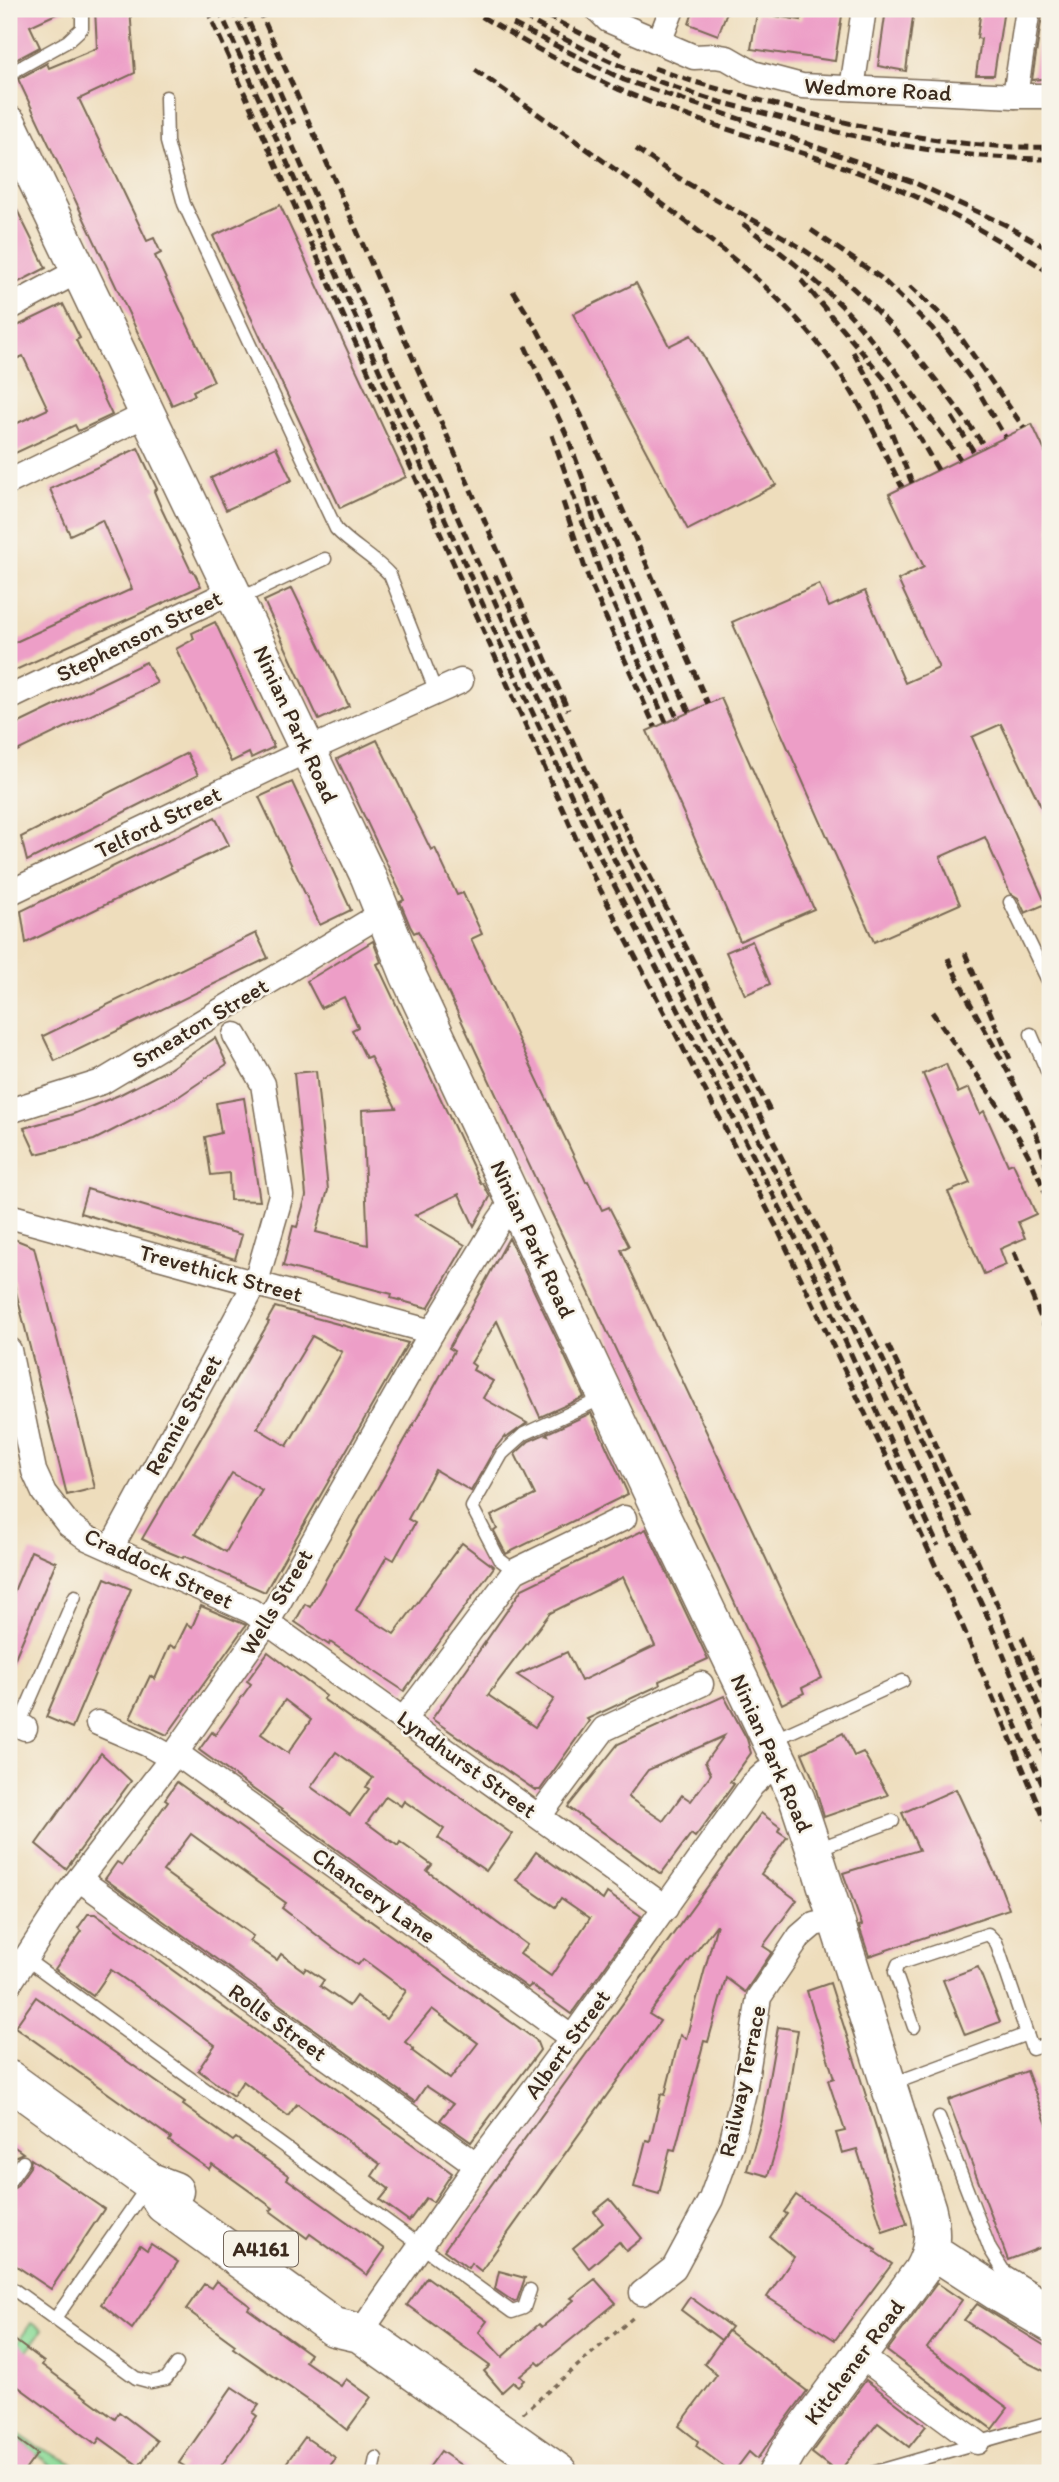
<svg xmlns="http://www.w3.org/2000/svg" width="1059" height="2482" viewBox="0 0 1059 2482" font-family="Itim,sans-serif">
  <rect width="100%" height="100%" fill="#f7f3e8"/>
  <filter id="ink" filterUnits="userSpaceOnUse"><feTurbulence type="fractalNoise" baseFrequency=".0143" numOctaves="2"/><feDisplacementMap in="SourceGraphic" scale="14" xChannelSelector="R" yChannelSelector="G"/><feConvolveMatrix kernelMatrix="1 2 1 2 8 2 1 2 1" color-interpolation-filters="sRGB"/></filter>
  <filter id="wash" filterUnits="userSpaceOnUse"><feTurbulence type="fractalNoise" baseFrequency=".00686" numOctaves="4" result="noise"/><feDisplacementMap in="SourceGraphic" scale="28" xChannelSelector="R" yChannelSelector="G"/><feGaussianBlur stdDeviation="1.57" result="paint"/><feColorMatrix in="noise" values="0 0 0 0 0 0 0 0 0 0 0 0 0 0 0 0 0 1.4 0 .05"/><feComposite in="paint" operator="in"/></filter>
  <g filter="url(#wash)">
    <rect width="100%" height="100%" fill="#eeddbc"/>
    <!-- green -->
    <g fill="#8ddb99" stroke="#64825c" stroke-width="2">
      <polygon points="31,2323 42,2330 9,2376 9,2355"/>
      <polygon points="17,2433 36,2446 74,2464 67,2473 61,2473 14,2437"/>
    </g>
    <g id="blocks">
      <!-- building -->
      <g fill="#ed9ec7" fill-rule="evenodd">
        <polygon points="9,9 67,9 30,26 40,47 10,63"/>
        <polygon points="95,9 130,9 135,73 79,99 147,241 154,238 161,253 155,256 214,381 193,391 195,395 172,405 18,79 47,63 49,68 97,48"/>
        <polygon points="694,9 728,9 718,35 689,24"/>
        <polygon points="803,9 843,9 835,61 751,49 757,13 801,20"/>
        <polygon points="886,9 914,9 906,71 878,66"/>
        <polygon points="981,9 1004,9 994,75 976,75 981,39 977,38"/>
        <polygon points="1043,9 1050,10 1050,78 1032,80"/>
        <polygon points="9,194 46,268 9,287"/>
        <polygon points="280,205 406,477 340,508 213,236"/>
        <polygon points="636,283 669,346 691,335 776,485 688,530 573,314"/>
        <polygon points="63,304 80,338 76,340 112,415 78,431 75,425 9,456 9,427 48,409 23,356 9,362 9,330"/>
        <polygon points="1032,424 1050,462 1050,825 1001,724 972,737 1046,904 1025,913 1018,898 1010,893 985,837 940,857 960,904 874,942 732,622 819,584 829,607 865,591 905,683 939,668 898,580 924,567 889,494"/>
        <polygon points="276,447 292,480 226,510 211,478"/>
        <polygon points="138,448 157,489 154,491 162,510 191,571 193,570 201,586 9,673 9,645 132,589 102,520 70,535 50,489"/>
        <polygon points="292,588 349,706 319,720 264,601"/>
        <polygon points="215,622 274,747 251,758 249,753 231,762 176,649 194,639 192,633"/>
        <polygon points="146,662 157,683 9,755 9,728"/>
        <polygon points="721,698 814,909 740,941 647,731"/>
        <polygon points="377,740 431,850 435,848 457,895 463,893 482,934 471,939 493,986 586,1182 588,1181 602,1210 609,1207 629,1246 621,1250 822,1678 802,1688 804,1693 782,1704 447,990 418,931 414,933 410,926 400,902 404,900 337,759"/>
        <polygon points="187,753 198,775 27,861 21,837"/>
        <polygon points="292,782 351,910 320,925 259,797"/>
        <polygon points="215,817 229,845 26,943 21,911"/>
        <polygon points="256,933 268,958 55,1061 43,1036"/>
        <polygon points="373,941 381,962 377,964 481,1184 483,1183 490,1197 474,1226 459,1194 415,1215 465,1245 428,1308 391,1298 392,1294 283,1266 293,1226 297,1227 306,1196 294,1073 316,1071 328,1190 316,1232 368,1245 362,1110 396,1108 370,1056 366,1058 352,1030 358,1027 344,997 321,1008 307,981"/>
        <polygon points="752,941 770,984 745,995 726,952"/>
        <polygon points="215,1038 227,1064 178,1097 94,1140 36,1154 24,1128 73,1114 119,1095 168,1070"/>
        <polygon points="946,1064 958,1093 969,1088 980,1114 984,1111 1008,1165 1013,1163 1036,1214 1018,1222 1025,1238 1000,1249 1006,1265 984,1274 948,1192 970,1183 923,1074"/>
        <polygon points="244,1098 260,1201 230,1200 229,1173 211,1175 205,1137 221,1133 216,1103"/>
        <polygon points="87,1189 242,1235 235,1259 80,1213"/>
        <polygon points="9,1237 34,1247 95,1488 67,1495 9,1264"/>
        <polygon points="509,1238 584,1397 540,1417 497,1321 471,1363 475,1366 473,1370 493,1381 483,1398 527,1423 506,1438 505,1436 494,1450 471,1491 435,1470 408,1519 415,1523 394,1560 387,1556 356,1610 394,1634 462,1543 494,1567 404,1691 330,1642 329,1645 295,1622 305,1604 310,1607 415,1422 454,1351 449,1348"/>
        <path d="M275 1307 408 1343 265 1592 184 1556 183 1558 166 1551 142 1539 269 1322 267 1321ZM312 1336 342 1352 287 1446 257 1428ZM232 1473 262 1490 226 1552 195 1534Z"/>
        <polygon points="591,1413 628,1494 506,1554 494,1531 497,1529 491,1516 535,1495 515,1454 529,1441 545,1434 548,1435 547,1433"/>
        <path d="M646 1529 708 1659 659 1681 660 1685 587 1719 589 1721 540 1790H535L432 1719 522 1589ZM623 1577 655 1646 581 1681 567 1652 517 1675 554 1699 535 1727 488 1695 550 1613Z"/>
        <polygon points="31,1551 56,1562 9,1672 9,1603"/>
        <polygon points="105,1578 131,1589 72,1728 46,1717"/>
        <polygon points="201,1606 246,1625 167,1735 130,1718 150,1676 155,1679 170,1645 175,1648 187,1624 192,1627"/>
        <path d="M268 1652 326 1696 323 1699 512 1834 486 1871 438 1838 444 1829 404 1801 401 1806 386 1796 367 1823 398 1846 400 1842 432 1865 427 1871 527 1945 520 1954 551 1976 590 1918 561 1898 555 1907 516 1880 536 1852 603 1900 607 1893 641 1916 571 2014 531 1985 528 1988 199 1750 212 1732 215 1735 251 1684 247 1681ZM285 1700 311 1720 288 1753 261 1734ZM336 1752 373 1778 366 1787 369 1789 350 1815 311 1787Z"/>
        <path d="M724 1696 747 1739 751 1753 730 1782 734 1784 705 1824 695 1837 691 1834 661 1874 568 1807 618 1744ZM724 1736 705 1762 711 1774 691 1801 682 1795 663 1821 628 1797 648 1770Z"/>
        <polygon points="843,1733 854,1756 863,1752 888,1795 824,1817 812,1776 802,1753"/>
        <polygon points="101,1753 131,1781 66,1869 36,1844"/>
        <path d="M177 1782 536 2040 540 2050 471 2142 440 2120 453 2104 426 2086 415 2102 105 1879 117 1862 122 1865 168 1801 165 1799ZM191 1834 286 1903 282 1908 331 1946 358 1965 363 1959 406 1991 386 2019 356 1996 349 2006 320 1986 324 1980 306 1968 304 1971 281 1954 277 1960 249 1941 253 1936 163 1871ZM432 2009 478 2043 450 2079 412 2051 414 2049 405 2042Z"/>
        <polygon points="956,1789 998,1880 1009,1909 869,1956 859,1926 862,1925 843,1873 919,1850 902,1813"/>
        <polygon points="761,1813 780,1827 778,1831 787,1837 761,1874 797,1900 763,1946 772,1952 745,1992 726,1978 708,2042 704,2041 675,2150 670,2149 659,2194 634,2187 646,2140 650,2141 661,2094 665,2095 680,2035 686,2039 717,1924 649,2014 660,2021 481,2271 471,2263 468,2268 444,2250"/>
        <polygon points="88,1914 95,1914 452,2173 433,2202 426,2198 409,2221 380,2200 389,2189 372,2176 380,2164 297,2104 288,2116 243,2081 233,2096 198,2070 215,2045 155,2000 111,1970 93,1996 55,1969 82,1931 78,1928"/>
        <polygon points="978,1967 1000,2022 965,2035 943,1980"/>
        <polygon points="830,1983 907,2224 883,2232 857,2149 842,2153 836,2133 845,2131 828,2080 834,2078 807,1991"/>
        <polygon points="36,1997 185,2102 183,2105 233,2141 236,2138 289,2176 287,2179 385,2249 367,2275 310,2234 307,2238 270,2211 273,2208 212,2164 209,2169 169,2141 171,2138 15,2027"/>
        <polygon points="778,2027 798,2030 783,2125 768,2176 747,2170 762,2118"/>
        <polygon points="1027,2071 1050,2133 1050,2244 1008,2260 948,2100"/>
        <polygon points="9,2143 23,2153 16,2156 9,2167"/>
        <polygon points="31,2159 104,2209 51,2289 9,2261 9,2191 16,2187 30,2167"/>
        <polygon points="796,2195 876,2250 875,2252 892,2264 835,2340 767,2297 794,2257 770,2237 787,2214 784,2212"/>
        <polygon points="610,2199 642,2238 626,2251 619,2242 589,2268 573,2248 603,2223 594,2212"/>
        <polygon points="151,2244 178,2262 132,2329 101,2304 140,2245 147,2250"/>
        <polygon points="499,2271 525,2278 517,2301 514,2302 495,2289"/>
        <polygon points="427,2277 487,2321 479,2332 502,2357 539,2324 542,2327 574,2300 571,2298 595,2279 616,2303 540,2365 537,2362 520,2376 524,2380 518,2386 513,2382 502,2392 484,2371 490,2366 407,2305"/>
        <polygon points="216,2281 250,2306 248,2309 310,2354 305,2361 341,2386 346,2379 371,2397 347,2430 318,2407 233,2348 235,2345 186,2309 204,2284 211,2288"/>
        <polygon points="937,2283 962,2300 927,2348 1008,2408 992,2429 887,2351"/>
        <polygon points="690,2297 731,2327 721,2340 681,2310"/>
        <polygon points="977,2304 1050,2349 1050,2374 1026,2362 964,2320"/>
        <polygon points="728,2331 807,2391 757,2459 749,2452 733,2473 696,2446 698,2441 679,2426 717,2375 704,2364"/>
        <polygon points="9,2336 44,2362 42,2365 115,2419 119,2412 157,2441 139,2466 100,2438 96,2444 9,2380"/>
        <polygon points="866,2380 926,2426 909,2447 878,2423 838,2473 812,2453"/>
        <polygon points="232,2387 259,2405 253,2413 257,2416 216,2473 178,2473 184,2466 179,2463"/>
        <polygon points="9,2433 37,2454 23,2473 9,2473"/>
        <polygon points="305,2437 336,2458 324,2473 279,2473"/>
        <polygon points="441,2451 472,2473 425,2473"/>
      </g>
    </g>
  </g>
  <g filter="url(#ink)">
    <use href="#blocks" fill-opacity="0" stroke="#7a6955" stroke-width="2"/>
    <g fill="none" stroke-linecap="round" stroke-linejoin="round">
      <defs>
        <g id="lane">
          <polyline points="9,74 68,41 82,28 82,9"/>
          <path d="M166 97 167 142 184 204 336 529C352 546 374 557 390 575L436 692"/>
          <polyline points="237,600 325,559"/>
          <polyline points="1010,902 1050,985"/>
          <polyline points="1031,1034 1050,1078"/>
          <polyline points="515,1571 499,1559 472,1507 502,1454 524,1434 603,1398"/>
          <polyline points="19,1725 75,1596"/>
          <polyline points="773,1740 903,1681"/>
          <polyline points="817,1849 893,1821"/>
          <polyline points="9,1951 24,1962"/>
          <polyline points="26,1959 512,2312 524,2308 530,2290"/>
          <polyline points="914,2027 895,1972 898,1964 988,1934 996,1942 1027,2034"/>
          <polyline points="892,2084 1027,2034 1032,2049 1050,2043"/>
          <polyline points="939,2117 990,2249 1003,2270 1050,2299"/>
          <polyline points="9,2182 23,2162"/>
          <polyline points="9,2286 136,2378 151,2382 166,2379 177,2364"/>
          <polyline points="55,2319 147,2187"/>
          <polyline points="373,2473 376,2458"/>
          <polyline points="872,2473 1050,2422"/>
        </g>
        <g id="street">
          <polyline points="597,9 608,20 694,57 715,56 727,58 753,73 802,86 1015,96 1050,96"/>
          <polyline points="663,32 672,9"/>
          <polyline points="852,88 864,9"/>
          <polyline points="1015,96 1028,9"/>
          <polyline points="9,308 78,271"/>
          <polyline points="9,482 147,414"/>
          <polyline points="9,698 232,591"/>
          <polyline points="9,893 308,750 461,681"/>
          <polyline points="9,1111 102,1082 383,913"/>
          <polyline points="9,1216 432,1332"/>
          <polyline points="9,1350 34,1471 44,1493 68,1524 87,1538 251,1611 666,1908"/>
          <polyline points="111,1548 256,1282 281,1195 263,1084 235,1035"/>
          <polyline points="404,1719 515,1571 624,1518"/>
          <polyline points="9,1720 25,1728"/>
          <polyline points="98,1723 147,1744 172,1758"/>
          <polyline points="176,1753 572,2038"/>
          <polyline points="539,1816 604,1729 701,1684"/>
          <polyline points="79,1879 477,2165"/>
          <polyline points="9,1984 68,1893 172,1758 268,1621 432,1332 499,1221 506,1211 517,1206"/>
          <polyline points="642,2293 674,2268 711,2199 731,2144 744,2092 759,1997 800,1936 814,1924 835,1919"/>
          <polyline points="360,2333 477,2165 572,2038 752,1785 765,1773 782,1766"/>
          <polyline points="859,2355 977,2442"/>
        </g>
        <g id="secondary">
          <path d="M9 124 368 876 408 975 656 1503 782 1766 797 1799 814 1850 928 2209C934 2233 933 2250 921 2271L789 2450 776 2473"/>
          <polyline points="931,2250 1002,2296 1050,2324"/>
        </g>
        <g id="primary">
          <polyline points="9,2080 150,2182 174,2191"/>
          <polyline points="150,2182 164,2204 334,2327 360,2333 558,2473"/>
        </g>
      </defs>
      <!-- lane casing -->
      <use href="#lane" stroke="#7a6955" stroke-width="15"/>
      <!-- street casing -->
      <use href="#street" stroke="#7a6955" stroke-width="27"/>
      <!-- secondary casing -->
      <use href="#secondary" stroke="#7a6955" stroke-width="38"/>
      <!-- primary casing -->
      <use href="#primary" stroke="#7a6955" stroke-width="41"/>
      <!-- path -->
      <polyline stroke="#7a6955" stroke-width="3.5" stroke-dasharray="5 5" stroke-linecap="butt" points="523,2413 636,2315"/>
      <!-- lane -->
      <use href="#lane" stroke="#fff" stroke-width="12"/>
      <!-- street -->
      <use href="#street" stroke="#fff" stroke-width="24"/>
      <!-- secondary -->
      <use href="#secondary" stroke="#fff" stroke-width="35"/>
      <!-- primary -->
      <use href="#primary" stroke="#fff" stroke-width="38"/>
      <!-- rail -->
      <g stroke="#3b2a1e" stroke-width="5" stroke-dasharray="10 5" stroke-linecap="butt">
        <polyline points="207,9 590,870 776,1226 893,1472 960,1620 1050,1832"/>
        <polyline points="219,9 500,643 603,863 823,1292 938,1546"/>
        <polyline points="232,9 511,638 614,859 835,1288 986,1613 1050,1768"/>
        <polyline points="243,9 294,124"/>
        <polyline points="259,9 568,710"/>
        <path d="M469 9C517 38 566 66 618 89 700 125 789 145 873 178 936 203 994 236 1050 273"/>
        <path d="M510 9C568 43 630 73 694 94 723 104 753 110 782 118 870 142 959 159 1050 159"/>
        <polyline points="533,9 625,56"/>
        <polyline points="513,24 624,80 740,119 913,182 1006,225 1050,250"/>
        <path d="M654 68C691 82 729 92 766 102 858 127 955 150 1050 147"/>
        <path d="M475 70C537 113 597 156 657 200 715 243 771 285 816 341 853 385 876 437 902 487"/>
        <path d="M636 149C656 162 674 176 694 187 732 210 774 229 810 254 879 301 937 379 985 447"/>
        <path d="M743 224C781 253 821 282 853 318 892 363 925 411 960 459"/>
        <polyline points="811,230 881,278 932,328 973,382 1005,437"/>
        <polyline points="801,280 888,383 938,470"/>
        <polyline points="910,286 952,325 1024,428"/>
        <polyline points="513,291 538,331 581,415 708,704"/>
        <polyline points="525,346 568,438 583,479 595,525 677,718"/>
        <polyline points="853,352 873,387 912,483"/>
        <polyline points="952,417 974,452"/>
        <polyline points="552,435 604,583 666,722"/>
        <polyline points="595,497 689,712"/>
        <polyline points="563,502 589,580 655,727"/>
        <polyline points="495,575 623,849 846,1283 931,1459 998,1606 1050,1733"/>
        <polyline points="615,808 771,1113"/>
        <polyline points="965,953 1010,1059"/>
        <path d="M948 958C981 1034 1037 1102 1050 1186"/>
        <path d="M932 1012C974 1074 1028 1135 1050 1207"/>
        <polyline points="1014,1252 1050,1340"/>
        <polyline points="888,1345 970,1519"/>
        <polyline points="1022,1637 1050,1704"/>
        <polyline points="1002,1693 1050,1802"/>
      </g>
    </g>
  </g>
  <g text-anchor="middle" stroke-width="5" stroke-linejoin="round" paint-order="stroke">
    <!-- shield labels -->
    <rect fill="#f7f3e8" stroke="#73665b" stroke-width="2" x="224" y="2231.5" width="74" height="35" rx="5"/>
    <g font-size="21" font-weight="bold" fill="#3b2a1e">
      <text x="261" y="2256">A4161</text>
    </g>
    <!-- street labels -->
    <g font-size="23" fill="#3b2a1e" stroke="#f7f3e8">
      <text transform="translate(878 89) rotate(3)" y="8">Wedmore Road</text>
      <text transform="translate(139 636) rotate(-26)" y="8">Stephenson Street</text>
      <text transform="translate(296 724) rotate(65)" y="8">Ninian Park Road</text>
      <text transform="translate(158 822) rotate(-26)" y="8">Telford Street</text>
      <text transform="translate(200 1023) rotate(-31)" y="8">Smeaton Street</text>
      <text transform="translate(533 1239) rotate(65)" y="8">Ninian Park Road</text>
      <text transform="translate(221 1273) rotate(15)" y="8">Trevethick Street</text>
      <text transform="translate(183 1415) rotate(-61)" y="8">Rennie Street</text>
      <text transform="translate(159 1568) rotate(25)" y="8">Craddock Street</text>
      <text transform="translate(276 1602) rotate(-59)" y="8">Wells Street</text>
      <text transform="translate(772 1753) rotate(66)" y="8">Ninian Park Road</text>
      <text transform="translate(467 1764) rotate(36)" y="8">Lyndhurst Street</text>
      <text transform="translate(374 1895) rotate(36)" y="8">Chancery Lane</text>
      <text transform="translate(278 2022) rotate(36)" y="8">Rolls Street</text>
      <text transform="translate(567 2044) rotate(-54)" y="8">Albert Street</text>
      <text transform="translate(742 2081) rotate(-78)" y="8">Railway Terrace</text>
      <text transform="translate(854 2362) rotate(-53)" y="8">Kitchener Road</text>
    </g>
  </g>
  <!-- margin -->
  <rect width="1059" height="2482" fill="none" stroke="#f7f3e8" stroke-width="35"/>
</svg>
